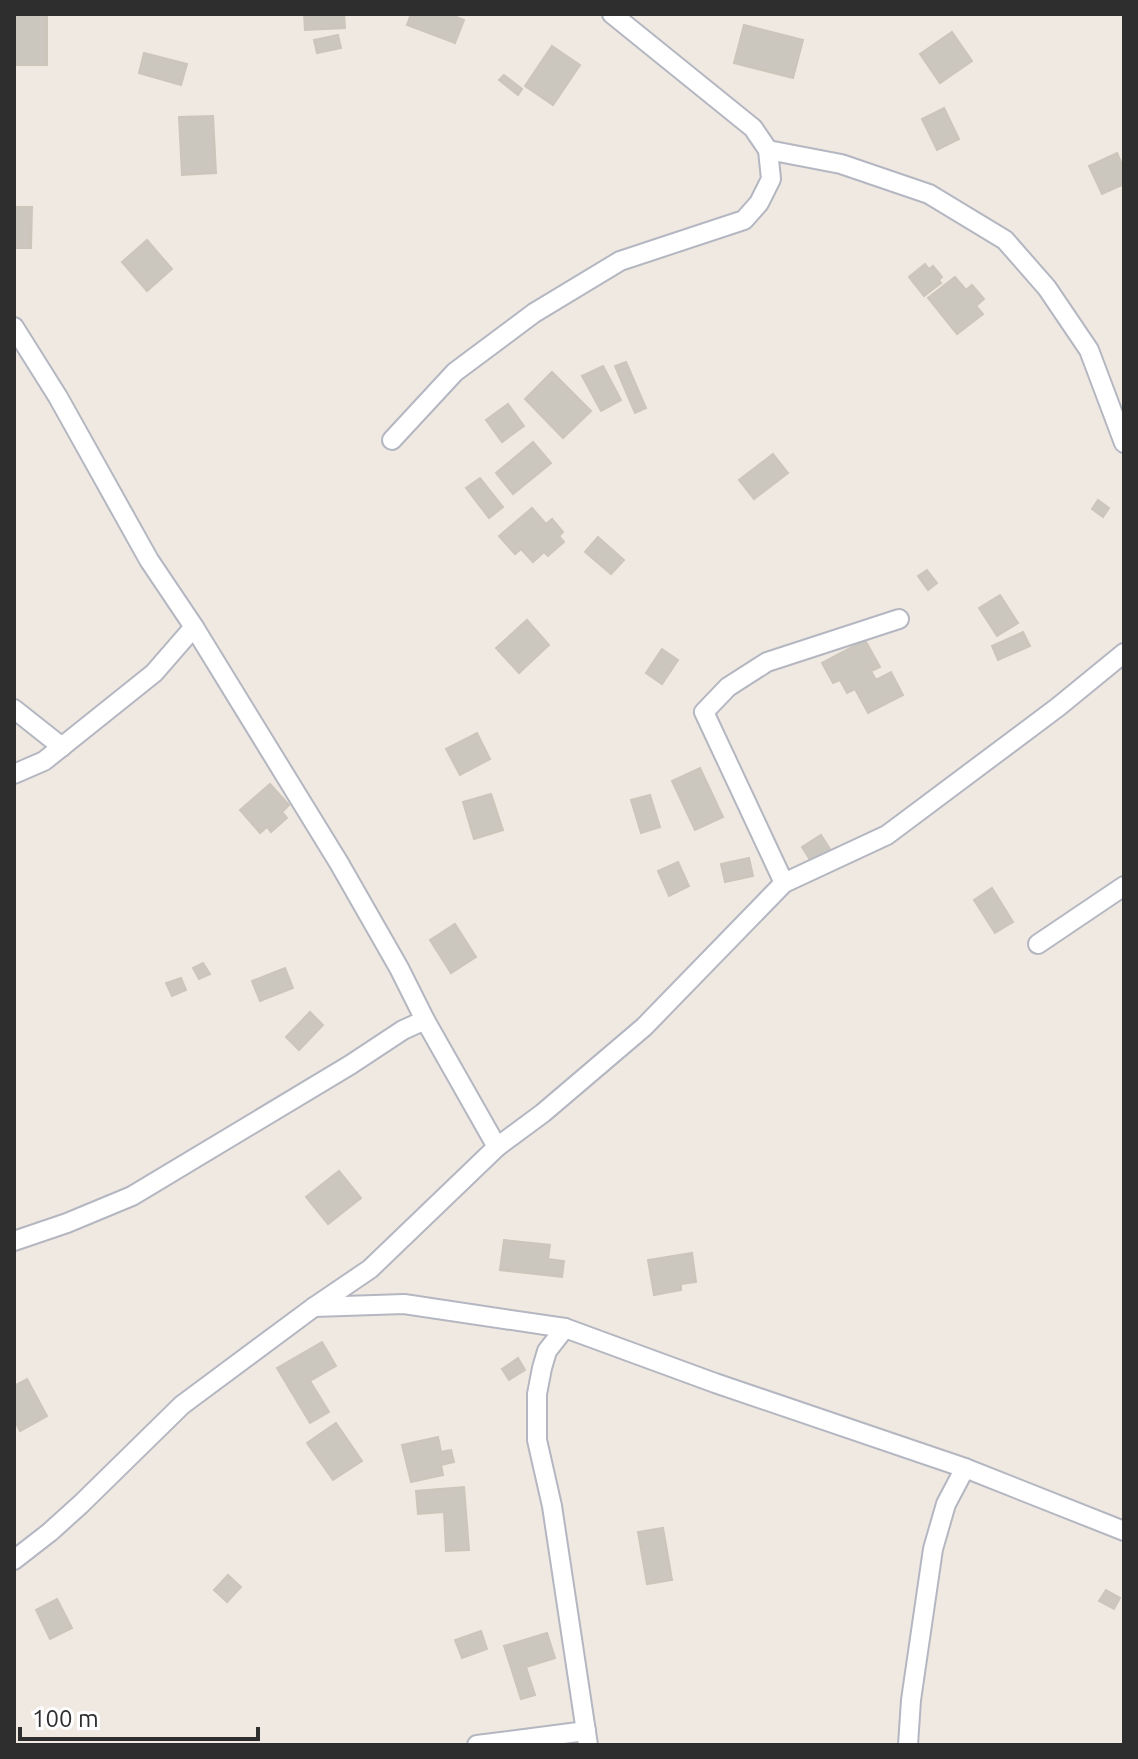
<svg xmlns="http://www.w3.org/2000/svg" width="1138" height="1759" viewBox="0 0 1138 1759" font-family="Ubuntu,sans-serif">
  <rect width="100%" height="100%" fill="#efe9e1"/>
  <!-- building -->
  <g fill="#cbc7bf" stroke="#cbc5ba" stroke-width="2">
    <polygon points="304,14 344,14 345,28 305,30"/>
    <polygon points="411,14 449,14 464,20 455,43 407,25"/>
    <rect x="14" y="15" width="33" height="50"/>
    <polygon points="744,25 803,40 793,78 734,63"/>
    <polygon points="952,32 972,61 940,83 920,54"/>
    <polygon points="338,35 341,48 317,53 314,40"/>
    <polygon points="552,46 580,65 553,105 525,86"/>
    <polygon points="144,53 187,64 181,85 139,73"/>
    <polygon points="504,75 522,89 518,95 499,80"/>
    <polygon points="944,108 959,139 937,150 922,119"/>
    <polygon points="213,116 216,173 182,175 179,117"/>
    <polygon points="1117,153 1124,169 1124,184 1102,194 1089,166"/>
    <polygon points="14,207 32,207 31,248 14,248"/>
    <polygon points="147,240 172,269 147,291 122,262"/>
    <polygon points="925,264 929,269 933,266 942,277 939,280 941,283 924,296 909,277"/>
    <polygon points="955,277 966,290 972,285 984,299 976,306 983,314 957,334 928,298"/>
    <polygon points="626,362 646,408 635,413 615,366"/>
    <polygon points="603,366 621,400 601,411 582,376"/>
    <polygon points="552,372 591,411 563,438 525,399"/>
    <polygon points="508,404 524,426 502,442 486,420"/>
    <polygon points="533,442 551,463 513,494 496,473"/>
    <polygon points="773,454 788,473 754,499 739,480"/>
    <polygon points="480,478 503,507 489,518 466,488"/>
    <polygon points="1098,500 1109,508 1103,517 1092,509"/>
    <polygon points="532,508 546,524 552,519 563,532 559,536 564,542 548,556 544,552 533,562 521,549 515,554 499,536"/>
    <polygon points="598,537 624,560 611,574 585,552"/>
    <polygon points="927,570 937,583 928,590 918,576"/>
    <polygon points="1000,595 1018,623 997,636 979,608"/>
    <polygon points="527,620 549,645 519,673 496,648"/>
    <polygon points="1023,632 1030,646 998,660 992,646"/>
    <polygon points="865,640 880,667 871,671 876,680 891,672 903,695 868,713 855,689 847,693 840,680 833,683 822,663"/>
    <polygon points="662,649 678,660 662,684 646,673"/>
    <polygon points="477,733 490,759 460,775 446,749"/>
    <polygon points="700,768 723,817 695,830 672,781"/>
    <polygon points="270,784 289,805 282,812 287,818 271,832 267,827 260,833 240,810"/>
    <polygon points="491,794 503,830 474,839 463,802"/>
    <polygon points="650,795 660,827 641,833 631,800"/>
    <polygon points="821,835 833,854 814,866 802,847"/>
    <polygon points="749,858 753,876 725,882 721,864"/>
    <polygon points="678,862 689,886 669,896 658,871"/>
    <polygon points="992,888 1013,922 995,933 974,900"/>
    <polygon points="455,924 476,957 451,973 430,940"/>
    <polygon points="203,963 210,974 199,979 193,968"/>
    <polygon points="285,968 293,988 260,1001 252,981"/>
    <polygon points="181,978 186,990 172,996 166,983"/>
    <polygon points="310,1012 323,1025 299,1050 286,1037"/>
    <polygon points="339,1171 361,1198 328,1224 306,1197"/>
    <polygon points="504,1240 550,1245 548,1259 564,1261 562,1277 500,1270"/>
    <polygon points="692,1253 696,1282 681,1284 681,1290 654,1295 648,1260"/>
    <polygon points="322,1342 336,1366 310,1381 329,1412 310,1423 277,1368"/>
    <polygon points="518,1358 525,1370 509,1380 502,1369"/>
    <polygon points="27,1379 47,1416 20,1431 14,1419 14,1386"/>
    <polygon points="336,1423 362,1461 333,1480 307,1443"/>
    <polygon points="438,1437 441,1452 451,1450 454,1462 441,1465 443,1475 411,1482 402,1445"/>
    <polygon points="464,1487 469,1550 446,1551 444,1512 418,1514 416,1491"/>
    <polygon points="663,1528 672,1580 647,1584 638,1532"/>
    <polygon points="228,1575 241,1587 227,1602 214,1590"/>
    <polygon points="1106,1590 1120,1598 1114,1609 1099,1601"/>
    <polygon points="57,1599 72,1628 50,1639 36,1610"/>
    <polygon points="481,1631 487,1649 462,1658 455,1640"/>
    <polygon points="547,1633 555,1658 526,1667 535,1695 521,1699 504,1646"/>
  </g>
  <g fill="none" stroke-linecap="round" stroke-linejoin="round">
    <defs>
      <g id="street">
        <polyline points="768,150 841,164 929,194 1005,240 1047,288 1089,350 1124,443"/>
        <polyline points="14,327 58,397 149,560 194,627 339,863 399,968 425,1020 497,1147"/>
        <polyline points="392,440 455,372 534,313 620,261 744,220 759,203 771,179 768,150 753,128 612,14"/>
        <polyline points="14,709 62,747"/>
        <polyline points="14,774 44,761 154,673 194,627"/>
        <polyline points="784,883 704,712 728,687 767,662 899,619"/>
        <polyline points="1038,944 1124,886"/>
        <polyline points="14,1241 67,1223 132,1196 350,1065 403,1030 425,1020"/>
        <polyline points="314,1307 404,1304 565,1328 715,1383 965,1468 1124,1531"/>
        <polyline points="565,1328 547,1351 542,1368 537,1394 537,1440 552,1506 588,1745"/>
        <polyline points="14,1560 50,1532 81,1504 182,1405 314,1307 370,1269 497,1147 543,1113 644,1027 784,883 887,835 1058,707 1124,653"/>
        <polyline points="477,1745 586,1731"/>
        <polyline points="908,1745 911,1700 933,1549 946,1504 965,1468"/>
      </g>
    </defs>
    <!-- street casing -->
    <use href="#street" stroke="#b4b7c1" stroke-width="22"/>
    <!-- street -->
    <use href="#street" stroke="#fff" stroke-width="18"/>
  </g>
  <!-- border -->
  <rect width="1138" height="1759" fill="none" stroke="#2e2e2e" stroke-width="32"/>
  <!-- scale -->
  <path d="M20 1727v12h238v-12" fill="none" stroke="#2e2e2e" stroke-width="4"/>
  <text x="32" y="1727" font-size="24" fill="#2e2e2e" stroke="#ffffff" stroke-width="6" paint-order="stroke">100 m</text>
</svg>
